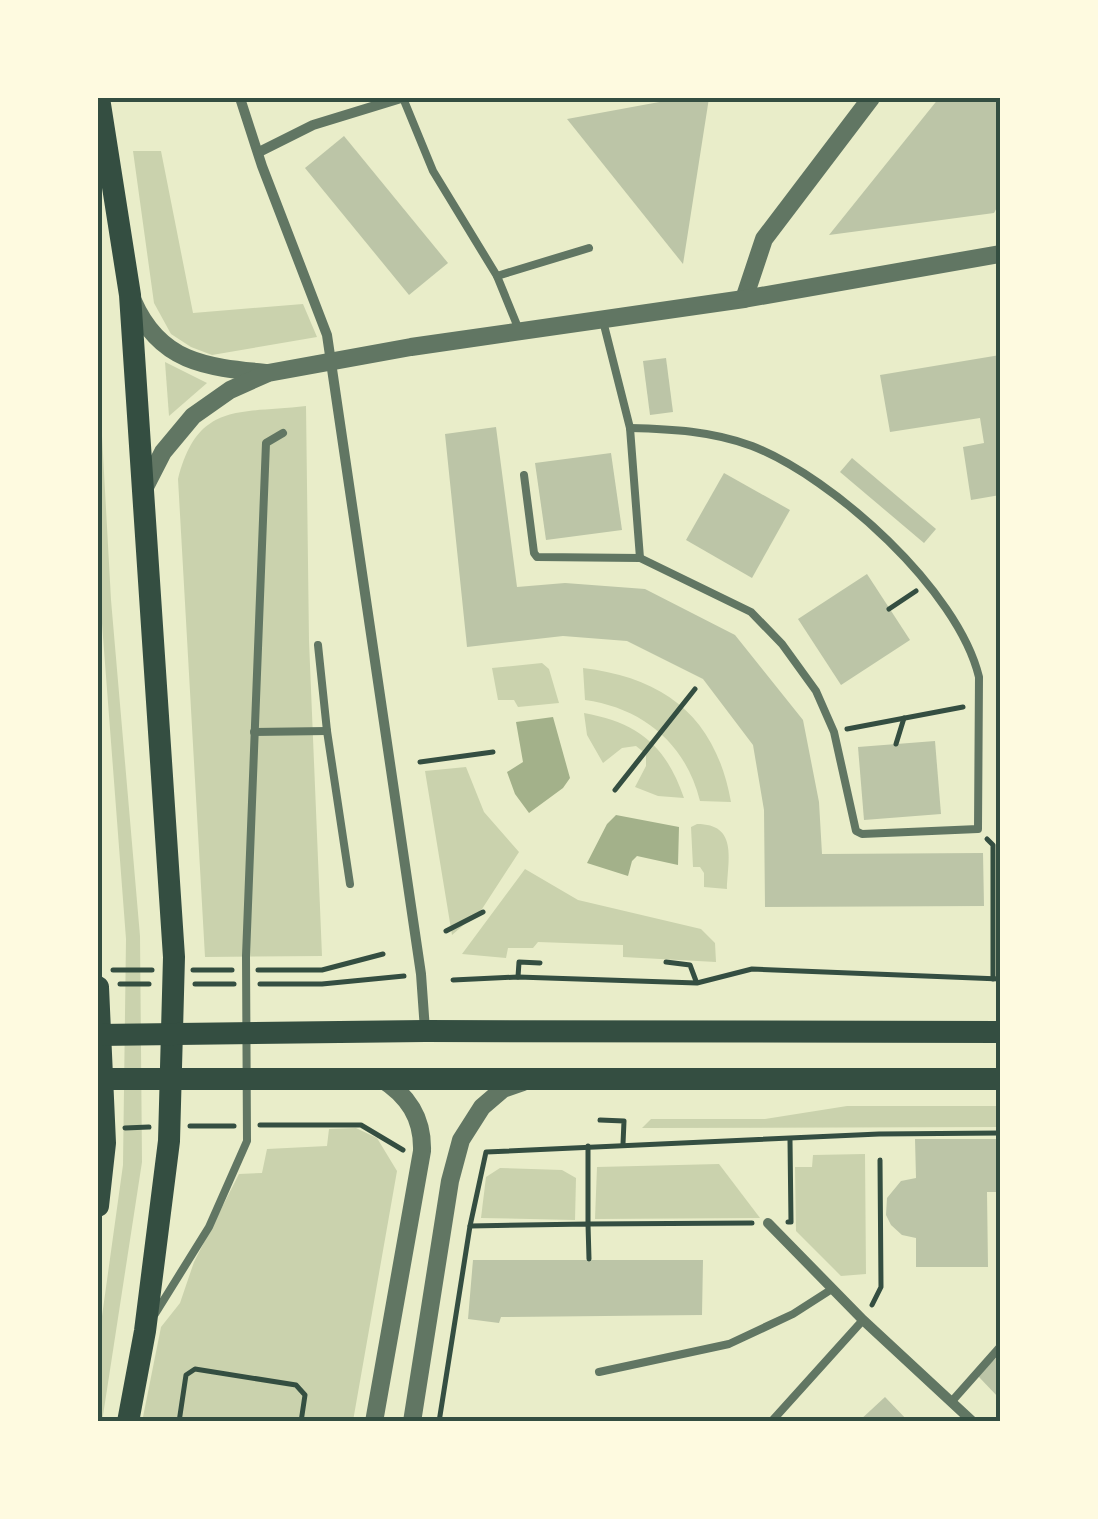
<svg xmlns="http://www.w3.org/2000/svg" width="1098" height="1519" viewBox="0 0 1098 1519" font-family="'Work Sans',sans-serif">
  <rect width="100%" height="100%" fill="#e9edc9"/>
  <!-- green -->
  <g fill="#cad2ad">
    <polygon points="133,151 161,151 193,313 303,304 317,337 212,355 191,347 171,334 154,303"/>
    <polygon points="165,362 207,383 169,416"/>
    <polygon points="98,363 111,600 140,936 142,1162 102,1422 98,1421 98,1345 123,1165 126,939 98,571"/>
    <path d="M306 406 309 641 322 956 205 957 178 479C198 401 239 414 306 406Z"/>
    <polygon points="542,663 549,669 559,703 518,707 514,700 498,700 492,668"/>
    <path d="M583 668C666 678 716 718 731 802L700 801C686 744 643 708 585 700Z"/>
    <path d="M584 713C639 723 666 746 684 798L658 796 635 787 646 766V754L636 746 622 748 603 763 587 735Z"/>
    <polygon points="466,767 484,812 519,852 482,909 452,935 425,771"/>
    <path d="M697 824C738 824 728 859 727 889L704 887V873L700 867H693L691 827Z"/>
    <polygon points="525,869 578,900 701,929 715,943 716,962 623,957 623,945 538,942 533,948 508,948 506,958 462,954"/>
    <polygon points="847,1106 1000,1106 1000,1127 642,1128 651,1119 765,1119"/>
    <polygon points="356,1128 377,1138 397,1171 353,1421 142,1422 161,1327 180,1303 194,1262 239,1174 262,1173 267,1149 327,1146 329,1129"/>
    <polygon points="865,1154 866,1274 841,1276 796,1231 795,1167 812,1167 813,1155"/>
    <polygon points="719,1164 760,1218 595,1219 597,1167"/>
    <polygon points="500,1168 562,1170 576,1178 575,1220 481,1218 486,1177"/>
  </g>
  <!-- water -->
  <g fill="#a3b18a">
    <polygon points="553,717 570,778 563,788 529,813 515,794 507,772 523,762 516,722"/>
    <polygon points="616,815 679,827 678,865 637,856 632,861 628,876 587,863 607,824"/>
  </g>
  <!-- building -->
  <g fill="#bcc5a7">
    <polygon points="681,98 709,98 683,264 567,119"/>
    <polygon points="939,98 1000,98 1000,202 994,213 829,235"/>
    <polygon points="344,136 448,263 409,295 305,168"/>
    <polygon points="1000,355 1000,495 971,500 963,447 984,443 980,418 890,432 880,375"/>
    <polygon points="666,358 673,412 650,415 643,361"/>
    <polygon points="496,427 517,587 565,583 645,589 735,635 803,720 819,802 822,854 983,853 984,906 765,907 764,810 753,745 703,679 627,641 563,636 467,647 445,434"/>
    <polygon points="611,453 622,530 546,540 535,463"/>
    <polygon points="852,458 936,529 924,543 840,472"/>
    <polygon points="724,473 790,510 752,578 686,540"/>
    <polygon points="867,574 910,640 841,685 798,619"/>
    <polygon points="935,741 941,814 864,820 858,747"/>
    <polygon points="915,1139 1000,1139 1000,1192 987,1192 988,1267 916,1267 916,1238 902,1235 891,1225 886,1215 887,1198 901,1181 916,1178"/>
    <polygon points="473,1260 703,1260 702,1315 501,1317 499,1323 468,1319"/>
    <polygon points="1000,1354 1000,1399 978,1376"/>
    <polygon points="885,1397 909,1422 858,1422"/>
  </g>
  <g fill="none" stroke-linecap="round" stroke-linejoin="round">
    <!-- path -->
    <g stroke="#344e41" stroke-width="5">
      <polyline points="889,609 916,591"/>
      <polyline points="847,729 963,707"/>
      <polyline points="896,744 904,718"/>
      <polyline points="420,762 493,752"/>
      <polyline points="615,790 695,689"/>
      <polyline points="987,839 993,845 993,979"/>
      <polyline points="446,931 483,912"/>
      <polyline points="666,962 690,965 696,981"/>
      <polyline points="113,970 152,970"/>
      <polyline points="193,970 232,970"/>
      <polyline points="258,970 322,970 383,954"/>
      <polyline points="518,977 519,962 540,963"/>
      <polyline points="453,980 518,977 697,983 752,969 1000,979"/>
      <polyline points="120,984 149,984"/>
      <polyline points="195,984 234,984"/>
      <polyline points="260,984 322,984 404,976"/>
      <polyline points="600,1120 624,1121 623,1144"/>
      <polyline points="260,1125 361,1125 403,1150"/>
      <polyline points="190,1126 234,1126"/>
      <polyline points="125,1128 149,1127"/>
      <polyline points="588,1146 588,1224 752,1223"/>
      <polyline points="788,1222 791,1222 790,1140"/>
      <polyline points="470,1226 588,1224 589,1259"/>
      <polyline points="872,1305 881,1287 880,1160"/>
      <polyline points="179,1422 186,1375 195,1369 296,1385 305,1395 301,1422"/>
      <polyline points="439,1422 470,1226 486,1152 879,1134 1000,1133"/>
    </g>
    <!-- service -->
    <g stroke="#617663" stroke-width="8">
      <polyline points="403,98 433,171 497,276 519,330"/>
      <polyline points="497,276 589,248"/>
      <polyline points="603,321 630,428 640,558"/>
      <path d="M524 475 534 553 537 557 640 558 751 612 782 644 816 691 834 732 856 831 862 834 978 829 979 677C958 590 834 478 752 446 712 431 671 429 630 428"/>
      <polyline points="318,645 327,731 350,884"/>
      <polyline points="254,732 327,731"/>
      <polyline points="155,1314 209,1227 247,1141 246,956 266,443 283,433"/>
      <polyline points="599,1372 729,1344 793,1314 832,1289"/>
      <polyline points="953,1400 1000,1347"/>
      <polyline points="771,1422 863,1320"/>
    </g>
    <!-- minor -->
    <g stroke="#617663" stroke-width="10">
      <polyline points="240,98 262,166 327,335 421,974 425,1030"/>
      <polyline points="259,152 313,125 401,98"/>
      <polyline points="768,1223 863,1320 973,1422"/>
    </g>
    <!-- tertiary -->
    <g stroke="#617663" stroke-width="18">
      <polyline points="744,299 764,239 871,98"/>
      <path d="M133 301C160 363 206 367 267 373"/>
      <polyline points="144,489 163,452 193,416 230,390 268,373 411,347 744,299 1000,254"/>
      <path d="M374 1422 422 1151C423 1118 408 1095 380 1078"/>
      <polyline points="412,1422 450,1181 461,1140 482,1107 503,1089 523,1082"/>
    </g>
    <!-- primary -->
    <g stroke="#344e41" stroke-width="22">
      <polyline points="99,98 130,295 174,957 169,1141 145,1331 128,1422"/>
      <polyline points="98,987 105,1143 98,1206"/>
      <polyline points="98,1035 425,1031 1000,1032"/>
      <polyline points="98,1079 1000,1079"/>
    </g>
  </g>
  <!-- border -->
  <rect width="1098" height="1519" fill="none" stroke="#fefae0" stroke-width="200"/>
  <rect x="100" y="100" width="898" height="1319" fill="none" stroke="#344e41" stroke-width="4"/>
</svg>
